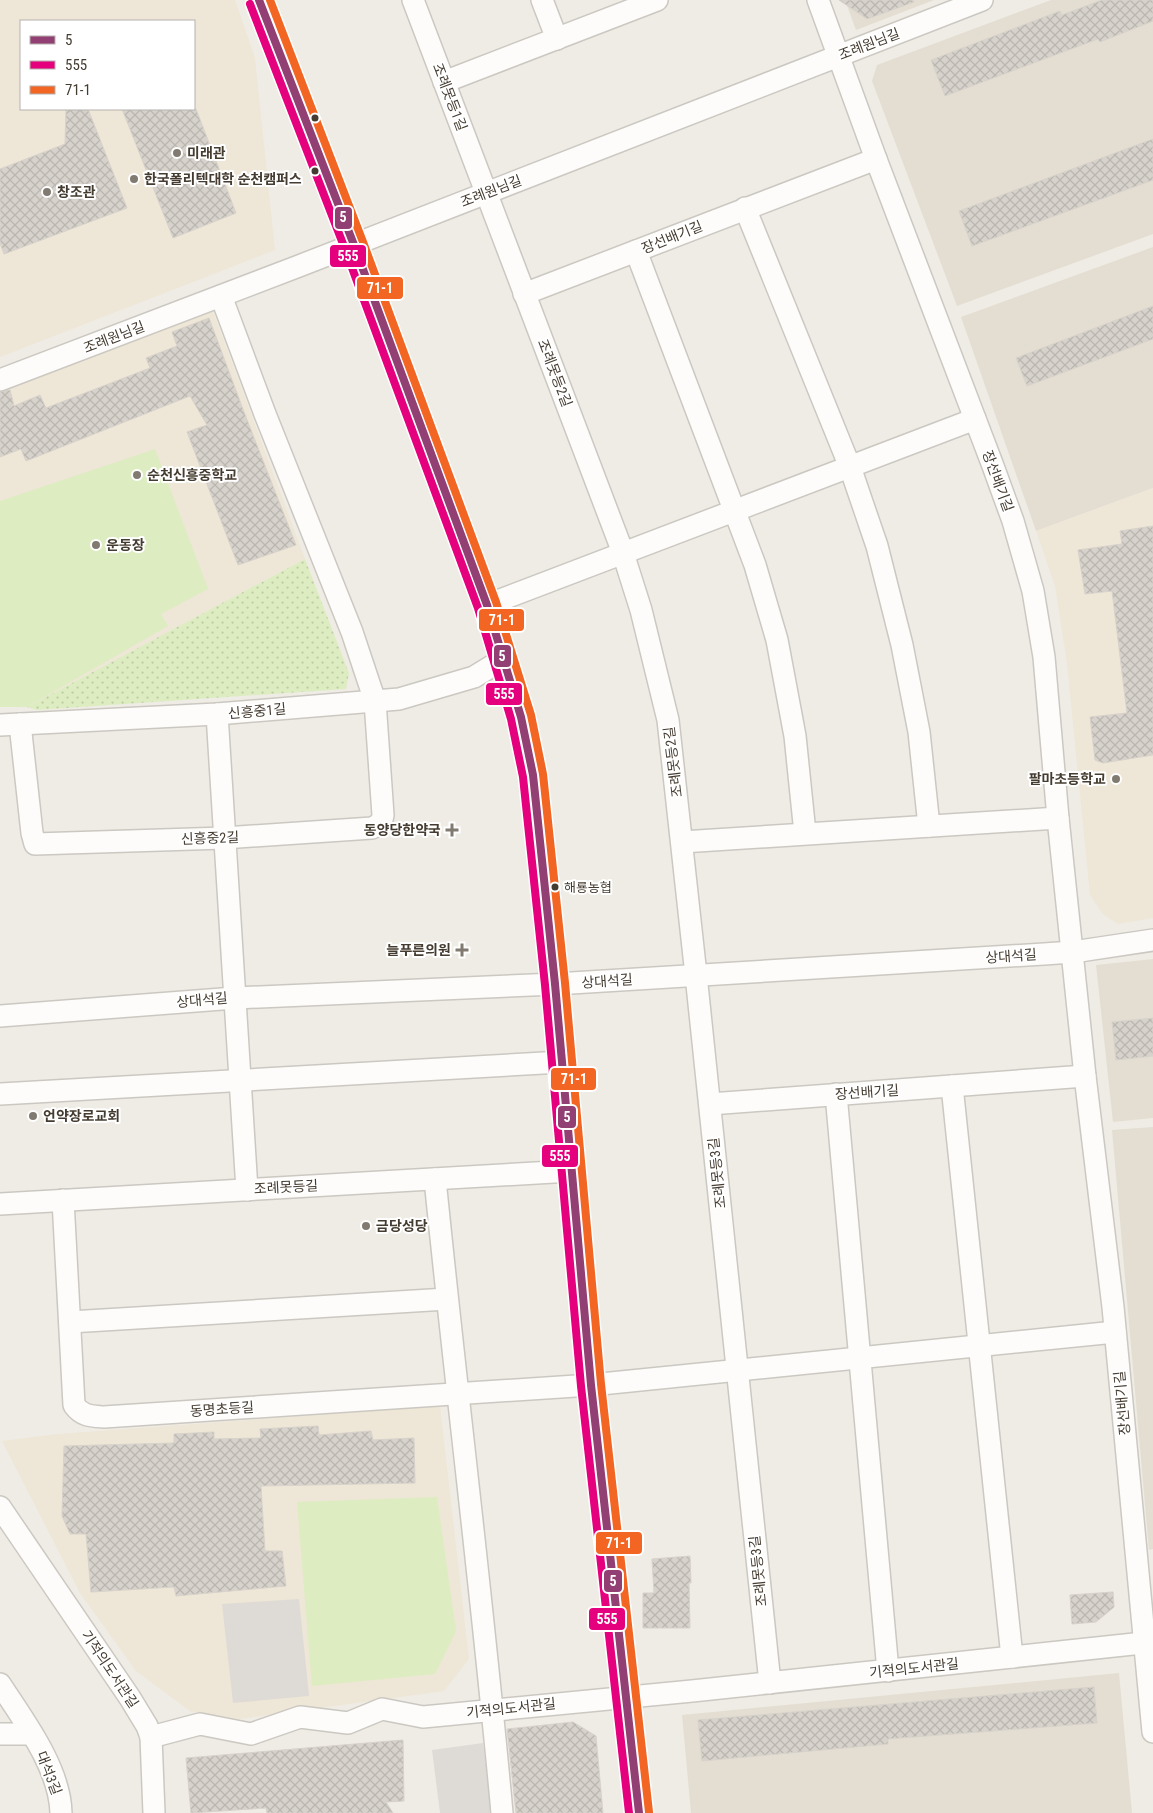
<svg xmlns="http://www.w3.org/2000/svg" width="1153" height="1813" viewBox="0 0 1153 1813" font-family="'Roboto Condensed','Noto Sans KR',sans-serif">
  <defs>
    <pattern id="grass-dots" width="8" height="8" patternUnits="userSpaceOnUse" patternTransform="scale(1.25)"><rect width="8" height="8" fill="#ddedc1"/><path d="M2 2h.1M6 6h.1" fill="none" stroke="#bfcca6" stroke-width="1.8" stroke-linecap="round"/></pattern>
    <pattern id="building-cross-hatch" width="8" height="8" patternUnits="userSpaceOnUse" patternTransform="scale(1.25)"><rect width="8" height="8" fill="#d7d3cc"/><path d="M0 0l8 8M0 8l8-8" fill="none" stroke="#bab6b0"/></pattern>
  </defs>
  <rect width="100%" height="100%" fill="#efece5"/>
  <!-- residential -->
  <g fill="#e4ded2">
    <polygon points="845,0 934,0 856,30"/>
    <polygon points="1051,0 1153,0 1153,234 957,306 872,81 877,65"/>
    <polygon points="1153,247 1153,488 1036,531 961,317"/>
    <polygon points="1153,959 1153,1118 1113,1122 1096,965"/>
    <polygon points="1153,1127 1153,1549 1149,1550 1112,1130"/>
    <polygon points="1119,1673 1132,1813 691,1813 682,1715"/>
  </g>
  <!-- education -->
  <g fill="#eee6d6" fill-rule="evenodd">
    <path d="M0 0H235L255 58 275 250 0 357ZM21 21H194V109H21Z"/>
    <polygon points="212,309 305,559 27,707 0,707 0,392"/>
    <polygon points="1153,488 1153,918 1118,924 1103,914 1090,895 1067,663 1055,586 1036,531"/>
    <polygon points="440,1406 469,1659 444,1691 239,1719 190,1711 136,1671 80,1593 2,1441 58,1434"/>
  </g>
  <!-- grass -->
  <polygon fill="url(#grass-dots)" points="305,559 349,673 346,689 37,710 27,707"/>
  <!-- pitch -->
  <g fill="#ddedc1">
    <polygon points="155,449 208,589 161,614 168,626 27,707 0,707 0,501"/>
    <polygon points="437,1497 456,1631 435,1674 312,1686 297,1502"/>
  </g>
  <!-- parking -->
  <g fill="#dedbd6">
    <polygon points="299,1599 309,1696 233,1703 222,1604"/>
    <polygon points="483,1743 492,1813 440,1813 432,1750"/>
  </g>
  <!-- building -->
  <g fill="url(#building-cross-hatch)" stroke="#d7d2cb">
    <polygon points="839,0 913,0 914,2 867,19"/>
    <polygon points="1102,0 1153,0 1153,21 1100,42 1098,39 945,96 931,60 1060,11 1062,15"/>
    <polygon points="66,109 88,109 127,208 4,254 0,243 0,169 65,144"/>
    <polygon points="122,109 196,109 236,213 173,238"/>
    <polygon points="1153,139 1153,180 972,246 959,211"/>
    <polygon points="1153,306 1153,339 1027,386 1016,358"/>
    <polygon points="209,318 244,412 296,545 238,565 187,432 207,425 190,396 26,461 21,449 0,457 0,392 10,390 14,406 40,395 46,408 150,368 146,358 177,346 172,332"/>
    <polygon points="1153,526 1153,755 1103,763 1095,760 1090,717 1127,713 1112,591 1085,594 1078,550 1122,544 1120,531"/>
    <polygon points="1153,1018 1153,1056 1116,1060 1112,1022"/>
    <polygon points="318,1426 319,1435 371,1431 373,1440 414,1438 415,1483 261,1486 265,1551 282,1551 286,1586 176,1596 174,1587 91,1592 86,1534 70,1534 62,1516 64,1446 174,1443 174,1434 214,1432 214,1439 261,1438 260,1429"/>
    <polygon points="690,1556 691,1583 689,1583 690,1628 643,1628 643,1593 654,1593 652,1559"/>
    <polygon points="1113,1592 1114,1607 1096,1622 1072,1624 1070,1595"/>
    <polygon points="1094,1687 1097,1723 888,1739 888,1744 702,1761 698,1720"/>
    <polygon points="573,1722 596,1736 603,1813 516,1813 507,1729"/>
    <polygon points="403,1740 404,1801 386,1802 393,1813 267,1813 266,1808 191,1813 186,1758"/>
  </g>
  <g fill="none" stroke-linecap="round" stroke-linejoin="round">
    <defs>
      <g id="minor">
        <polyline points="259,0 354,245 487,605 521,717 533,775 555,984 591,1385 639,1813"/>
        <polyline points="413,0 622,550 641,610 668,720 696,975 770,1683"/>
        <polyline points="542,0 557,39"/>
        <polyline points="818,0 876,159 993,466 1013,521 1033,591 1044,657 1058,818 1085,1076 1113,1307 1153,1732"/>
        <polyline points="444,82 657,0"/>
        <polyline points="745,208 850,467 877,546 902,645 919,732 929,826"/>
        <polyline points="636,251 755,565 777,640 795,736 805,833"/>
        <polyline points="524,294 876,159"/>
        <polyline points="0,380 299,266 982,0"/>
        <polyline points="487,605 975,419"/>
        <polyline points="217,714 247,1190"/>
        <path d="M20 724 32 833 35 844 224 838 372 828C378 825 382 823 383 815L375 701 352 632 265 414 221 296"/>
        <polyline points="0,725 217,714 399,699 474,677 505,658"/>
        <polyline points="682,842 1058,818"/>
        <polyline points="0,1016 235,998 555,984 1044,954 1073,952 1153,940"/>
        <polyline points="952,1086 1012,1657"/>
        <polyline points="0,1094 561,1062"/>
        <polyline points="836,1094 888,1671"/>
        <polyline points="710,1104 1085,1076"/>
        <path d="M435 1179C456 1390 483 1601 502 1813"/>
        <path d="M63 1200 74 1405C82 1416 90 1416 104 1417L591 1385 1115 1332"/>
        <polyline points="0,1204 571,1171"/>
        <polyline points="70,1322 447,1299"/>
        <polyline points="0,1507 130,1698 147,1726 151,1737 200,1724 251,1734 300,1717 348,1723 382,1709 423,1717 692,1691 1153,1642"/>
        <path d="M0 1684C24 1721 60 1768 61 1813"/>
        <polyline points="0,1734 32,1734"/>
        <polyline points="151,1737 154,1813"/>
      </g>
    </defs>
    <!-- minor casing -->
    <use href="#minor" stroke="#cbc8c1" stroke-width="24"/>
    <!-- minor -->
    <use href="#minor" stroke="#fdfcfb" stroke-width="21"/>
    <defs>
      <polyline id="bus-1" points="259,0 354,245 487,605 521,717 533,775 555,984 591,1385 639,1813"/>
      <polyline id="bus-2" points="250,4 345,249 478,608 511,719 523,777 545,985 581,1386 629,1813"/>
      <polyline id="bus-3" points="270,0 363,242 496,602 531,715 543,774 565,983 601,1384 649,1812"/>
    </defs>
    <!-- bus-1 casing -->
    <use href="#bus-1" stroke="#fff" stroke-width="11"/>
    <!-- bus-2 casing -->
    <use href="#bus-2" stroke="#fff" stroke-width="11"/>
    <!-- bus-3 casing -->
    <use href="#bus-3" stroke="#fff" stroke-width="11"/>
    <!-- bus-1 -->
    <use href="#bus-1" stroke="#923f73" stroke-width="8"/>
    <!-- bus-2 -->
    <use href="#bus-2" stroke="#e5007d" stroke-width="8"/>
    <!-- bus-3 -->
    <use href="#bus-3" stroke="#f26522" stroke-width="8"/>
  </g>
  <!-- markers -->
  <g fill="#453c31" stroke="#fff" stroke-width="2">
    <circle cx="315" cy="118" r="4.5"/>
    <circle cx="315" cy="171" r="4.5"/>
    <circle cx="555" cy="887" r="4.5"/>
  </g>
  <g fill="#807a70" stroke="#fff" stroke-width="2">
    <circle cx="177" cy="153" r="5"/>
    <circle cx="134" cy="179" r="5"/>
    <circle cx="47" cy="192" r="5"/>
    <circle cx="137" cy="475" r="5"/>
    <circle cx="96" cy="545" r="5"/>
    <circle cx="1116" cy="779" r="5"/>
    <path d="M449.5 822.5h5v5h5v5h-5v5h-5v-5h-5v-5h5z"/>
    <path d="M459.5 942.5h5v5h5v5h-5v5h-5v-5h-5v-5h5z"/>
    <circle cx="33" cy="1116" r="5"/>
    <circle cx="366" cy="1226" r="5"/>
  </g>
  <g text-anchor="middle" stroke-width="4" stroke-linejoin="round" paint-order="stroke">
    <!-- bus labels -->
    <g font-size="13" fill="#453c31" stroke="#fff" text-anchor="start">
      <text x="564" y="892">해룡농협</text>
    </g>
    <!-- street labels -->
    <g font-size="14" fill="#453c31" stroke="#fff">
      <text transform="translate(869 44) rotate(-21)" y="5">조례원님길</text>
      <text transform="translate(450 97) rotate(69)" y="5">조례못등1길</text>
      <text transform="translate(491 191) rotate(-21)" y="5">조례원님길</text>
      <text transform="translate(672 237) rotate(-22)" y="5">장선배기길</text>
      <text transform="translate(114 337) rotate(-21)" y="5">조례원님길</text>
      <text transform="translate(555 373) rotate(69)" y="5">조례못등2길</text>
      <text transform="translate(998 481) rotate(70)" y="5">장선배기길</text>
      <text transform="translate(257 711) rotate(-5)" y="5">신흥중1길</text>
      <text transform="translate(673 762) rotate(-97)" y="5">조례못등2길</text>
      <text transform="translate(210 838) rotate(-2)" y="5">신흥중2길</text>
      <text transform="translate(1011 956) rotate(-4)" y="5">상대석길</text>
      <text transform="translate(607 981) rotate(-4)" y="5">상대석길</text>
      <text transform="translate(202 1000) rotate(-5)" y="5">상대석길</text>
      <text transform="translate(867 1092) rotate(-4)" y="5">장선배기길</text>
      <text transform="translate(717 1173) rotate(-96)" y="5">조례못등3길</text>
      <text transform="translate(286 1187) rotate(-3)" y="5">조례못등길</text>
      <text transform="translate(1122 1403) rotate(-95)" y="5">장선배기길</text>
      <text transform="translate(222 1409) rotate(-4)" y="5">동명초등길</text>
      <text transform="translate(758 1571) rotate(-96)" y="5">조례못등3길</text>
      <text transform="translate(914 1668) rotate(-6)" y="5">기적의도서관길</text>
      <text transform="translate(110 1669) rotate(56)" y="5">기적의도서관길</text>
      <text transform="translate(511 1708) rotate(-6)" y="5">기적의도서관길</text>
      <text transform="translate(49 1773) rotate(69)" y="5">대석3길</text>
    </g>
    <!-- poi labels -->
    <g font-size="14" font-weight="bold" fill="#453c31" stroke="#fff" text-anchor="start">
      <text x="187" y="158">미래관</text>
      <text x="144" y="184">한국폴리텍대학 순천캠퍼스</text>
      <text x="57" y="197">창조관</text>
      <text x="147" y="480">순천신흥중학교</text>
      <text x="106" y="550">운동장</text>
      <text x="1106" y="784" text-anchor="end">팔마초등학교</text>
      <text x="441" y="835" text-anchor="end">동양당한약국</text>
      <text x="451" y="955" text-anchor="end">늘푸른의원</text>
      <text x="43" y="1121">언약장로교회</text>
      <text x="376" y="1231">금당성당</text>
    </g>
  </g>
  <g stroke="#fff" stroke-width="2">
    <rect x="334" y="206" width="19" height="24" rx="5" fill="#923f73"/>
    <rect x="329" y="244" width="38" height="24" rx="5" fill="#e5007d"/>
    <rect x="356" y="276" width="48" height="24" rx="5" fill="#f26522"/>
    <rect x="478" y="608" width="47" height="24" rx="5" fill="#f26522"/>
    <rect x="493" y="644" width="19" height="24" rx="5" fill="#923f73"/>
    <rect x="485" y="682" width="38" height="24" rx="5" fill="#e5007d"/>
    <rect x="550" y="1067" width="47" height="24" rx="5" fill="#f26522"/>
    <rect x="557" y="1105" width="20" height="24" rx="5" fill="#923f73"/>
    <rect x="541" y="1144" width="38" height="24" rx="5" fill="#e5007d"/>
    <rect x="595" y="1531" width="48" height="24" rx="5" fill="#f26522"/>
    <rect x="603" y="1569" width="20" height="24" rx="5" fill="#923f73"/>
    <rect x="588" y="1607" width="38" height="24" rx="5" fill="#e5007d"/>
  </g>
  <g font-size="14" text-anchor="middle" font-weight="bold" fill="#fff">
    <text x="343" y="222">5</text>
    <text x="348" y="261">555</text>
    <text x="380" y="293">71-1</text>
    <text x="502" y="625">71-1</text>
    <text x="502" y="661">5</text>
    <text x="504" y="699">555</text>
    <text x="574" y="1084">71-1</text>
    <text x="567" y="1122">5</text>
    <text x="560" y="1161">555</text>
    <text x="619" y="1548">71-1</text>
    <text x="613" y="1586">5</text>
    <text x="607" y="1624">555</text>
  </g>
  <!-- legend -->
  <rect x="20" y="20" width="175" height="90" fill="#ffffff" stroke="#b5b1ad"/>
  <rect x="30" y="36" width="25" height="8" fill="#923f73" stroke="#b5b1ad"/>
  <text x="65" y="45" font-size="15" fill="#453c31">5</text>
  <rect x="30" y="61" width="25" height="8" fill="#e5007d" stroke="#b5b1ad"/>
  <text x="65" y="70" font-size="15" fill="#453c31">555</text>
  <rect x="30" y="86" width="25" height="8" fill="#f26522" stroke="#b5b1ad"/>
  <text x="65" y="95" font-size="15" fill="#453c31">71-1</text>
</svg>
